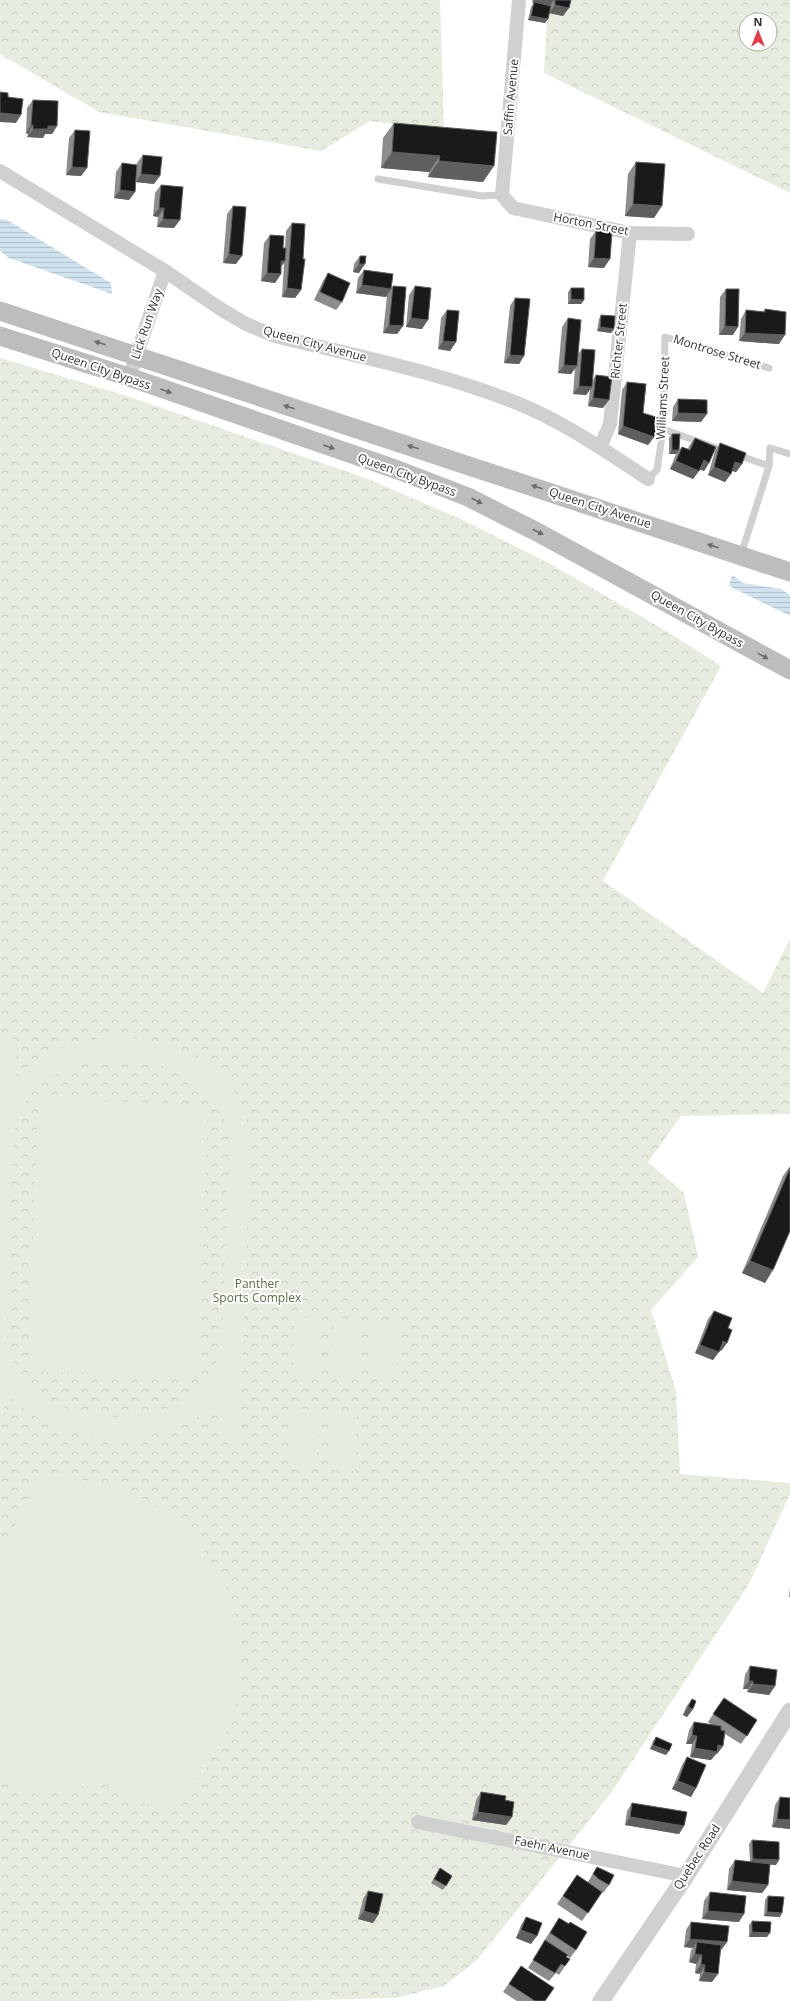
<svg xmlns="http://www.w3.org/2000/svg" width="790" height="2001" viewBox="0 0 790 2001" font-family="'Open Sans',sans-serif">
  <defs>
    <pattern id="forest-crowns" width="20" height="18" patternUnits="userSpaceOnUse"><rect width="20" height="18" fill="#e6ecdf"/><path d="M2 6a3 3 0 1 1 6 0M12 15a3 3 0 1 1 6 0" fill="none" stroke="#c6cbc0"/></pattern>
    <pattern id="water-rules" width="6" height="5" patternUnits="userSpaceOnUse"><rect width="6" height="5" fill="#cfe2ee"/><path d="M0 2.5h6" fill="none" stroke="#b2c2cd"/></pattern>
  </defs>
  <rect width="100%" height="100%" fill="#fff"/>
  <!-- forest -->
  <g fill="url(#forest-crowns)" fill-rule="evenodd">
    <polygon points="0,0 440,0 444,130 370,121 321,151 99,112 0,54"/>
    <path d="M548 0H790V193L544 73ZM746 20H770V44H746Z"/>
    <polygon points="0,358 124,395 368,479 465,521 554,566 666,631 721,666 603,881 763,993 790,939 790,1114 681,1116 648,1162 684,1193 698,1257 651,1310 676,1391 680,1474 790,1483 790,1494 749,1584 611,1793 476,1961 444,1986 395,1998 283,2001 0,2001"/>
  </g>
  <!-- pitch -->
  <g fill="#e6ecdf" fill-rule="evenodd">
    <path d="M0 1038 17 1039 16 1078C84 1006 248 1032 250 1145L240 1438 218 1437 220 1399C165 1454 56 1451 5 1391L4 1423H0ZM117 1060C170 1060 227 1084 229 1144L222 1342C210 1429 73 1438 24 1380 12 1366 8 1349 7 1332L14 1133C22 1080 69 1062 117 1060Z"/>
    <polygon points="38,1099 208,1105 199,1377 28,1371"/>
    <polygon points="295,1317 322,1318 320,1377 293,1376"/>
    <polygon points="334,1318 360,1320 358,1378 331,1377"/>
    <polygon points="372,1320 399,1321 397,1380 370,1379"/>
    <polygon points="291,1409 319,1410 316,1469 289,1468"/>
    <polygon points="330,1411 357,1412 355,1471 328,1470"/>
    <path d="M61 1478C84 1479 107 1483 129 1492 234 1536 274 1666 210 1761 198 1781 180 1797 162 1811L97 1781 73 1794 52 1785 46 1799 0 1778V1545L7 1543 37 1479Z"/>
  </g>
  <!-- water -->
  <g fill="url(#water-rules)">
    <polygon points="0,219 7,220 111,283 112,294 9,258 0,251"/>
    <polygon points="732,575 743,583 781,589 790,595 790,616 729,586"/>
  </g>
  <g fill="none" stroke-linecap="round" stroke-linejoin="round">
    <!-- service -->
    <g stroke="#d0d0d0" stroke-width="7">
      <polyline points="378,179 482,196 502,195"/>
      <polyline points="663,429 725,451"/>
      <polyline points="735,454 769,466"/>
      <polyline points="648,479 657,470 663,429 665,337 769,368"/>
      <polyline points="741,555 769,466 770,448 790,454"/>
    </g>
    <!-- minor -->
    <g stroke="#d0d0d0" stroke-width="14">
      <polyline points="519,0 502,195 513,208 630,233 688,234"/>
      <path d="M0 171 165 271 219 308 246 324 275 336C356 356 440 372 517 403 564 422 606 451 648 479"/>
      <polyline points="129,377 165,271"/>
      <polyline points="600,447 610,424 630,233"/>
      <polyline points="418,1822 686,1876"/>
    </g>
    <!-- tertiary -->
    <polyline stroke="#d0d0d0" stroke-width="17" points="601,2001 686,1876 790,1711"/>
    <!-- secondary -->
    <g stroke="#bdbdbd" stroke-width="19">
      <polyline points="0,311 790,572"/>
      <polyline points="0,336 129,377 398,470 468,497 539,533 790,670"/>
    </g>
  </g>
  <!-- wall -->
  <g fill="#8c8c8c">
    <polygon points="533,0 571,0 563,16 549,13 545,23 528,20 531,7 534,3 532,2"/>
    <polygon points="33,100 57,126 52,134 45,134 43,138 27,137 28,134 26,133 27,108"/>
    <polygon points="394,123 483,182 428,177 429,172 381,168 383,138"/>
    <polygon points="75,130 87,168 81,176 66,175 69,138"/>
    <polygon points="143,155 154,184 136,182 137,163"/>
    <polygon points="636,162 654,218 625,216 628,174"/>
    <polygon points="122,163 135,192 129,200 114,198 116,172"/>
    <polygon points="161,185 174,228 157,227 158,217 153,216 155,193"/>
    <polygon points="233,206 236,264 223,263 227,214"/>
    <polygon points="292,223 301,290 295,298 282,297 284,263 281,267 281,274 275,283 261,281 264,243 270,235 283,248 285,248 286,231"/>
    <polygon points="596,231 604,268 588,267 590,239"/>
    <polygon points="360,256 359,273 353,272 354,264"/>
    <polygon points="364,270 392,288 393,286 403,326 397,334 383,333 387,296 386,297 356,293 358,278"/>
    <polygon points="328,273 342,302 336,310 314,300 323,281"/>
    <polygon points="415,286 422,329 406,327 409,295"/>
    <polygon points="571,288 584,300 581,304 568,304 568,292"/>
    <polygon points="726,289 733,335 719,335 720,297"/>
    <polygon points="515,298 524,356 519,364 504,363 510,306"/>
    <polygon points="765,309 779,344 739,341 741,319 746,310 763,312"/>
    <polygon points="447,310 456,342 450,351 438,349 441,318"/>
    <polygon points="601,315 614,329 611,333 597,331 599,319"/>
    <polygon points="568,318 578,354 582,349 592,381 596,375 603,408 588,406 590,389 586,395 573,394 575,368 571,374 558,373 562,327"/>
    <polygon points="627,382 643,413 654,437 648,445 618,434 622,390"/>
    <polygon points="678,399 701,422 672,421 673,407"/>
    <polygon points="672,434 679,450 682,447 688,449 689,446 695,438 709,463 704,471 700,469 693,479 670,469 676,454 669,454 669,438"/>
    <polygon points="720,443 742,464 736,472 732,471 725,482 708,475 715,451"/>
    <polygon points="790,1166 790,1231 765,1283 742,1273 783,1176"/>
    <polygon points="714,1311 728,1328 727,1343 721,1351 720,1350 713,1360 695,1353 708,1319"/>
    <polygon points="790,1587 790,1597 789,1597"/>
    <polygon points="750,1666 775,1686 769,1695 747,1692 748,1689 743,1689 745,1675"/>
    <polygon points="724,1698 757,1720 741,1744 725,1734 723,1746 717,1754 716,1754 711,1760 690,1757 692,1744 686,1744 689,1730 694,1722 712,1725 708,1722"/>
    <polygon points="692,1699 693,1709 687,1717 683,1715 686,1707"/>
    <polygon points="656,1737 666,1755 650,1749 653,1741"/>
    <polygon points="687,1757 696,1788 691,1797 672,1789 682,1765"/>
    <polygon points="481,1792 505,1800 512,1817 506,1825 472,1820 476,1800"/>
    <polygon points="780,1797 790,1829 772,1827 775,1805"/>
    <polygon points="632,1803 684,1826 679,1834 625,1825 627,1811"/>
    <polygon points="752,1840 776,1865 770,1864 768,1885 762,1893 727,1890 729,1869 735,1860 750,1862 749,1844"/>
    <polygon points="597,1867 609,1885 603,1893 602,1892 582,1921 557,1904 577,1875 588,1882"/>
    <polygon points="440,1868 452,1876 443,1890 431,1883"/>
    <polygon points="368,1891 378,1915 373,1923 358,1919 363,1899"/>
    <polygon points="710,1892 739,1922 702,1919 704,1901"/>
    <polygon points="768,1896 780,1917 764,1916 765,1900"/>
    <polygon points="526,1917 531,1944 516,1938 521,1925"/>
    <polygon points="559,1918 576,1950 570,1958 567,1956 565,1966 559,1975 556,1973 549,1981 528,1968 545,1941 544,1941"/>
    <polygon points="752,1921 767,1937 749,1937 749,1925"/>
    <polygon points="691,1922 727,1942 721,1950 712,1982 699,1981 700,1974 695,1973 696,1964 689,1962 691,1950 693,1948 684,1947 686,1930"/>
    <polygon points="521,1966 545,2001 517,2001 503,1992"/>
  </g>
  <!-- shaded-wall -->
  <g fill="#5f5f5f">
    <polygon points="534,0 554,0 550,6 532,2"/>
    <polygon points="555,5 569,8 563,16 549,13"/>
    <polygon points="531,16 548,19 545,23 528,20"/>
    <polygon points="0,113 21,115 16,123 0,122"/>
    <polygon points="31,125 33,125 28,134 26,133"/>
    <polygon points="48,126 57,126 52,134 45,134 43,138 27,137 33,129"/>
    <polygon points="392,152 440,156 429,172 381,168"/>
    <polygon points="439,161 494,166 483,182 428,177"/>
    <polygon points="72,167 87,168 81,176 66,175"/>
    <polygon points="141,174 160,176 154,184 136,182"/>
    <polygon points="120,190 135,192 129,200 114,198"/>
    <polygon points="633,204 662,206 654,218 625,216"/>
    <polygon points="159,208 164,208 158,217 153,216"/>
    <polygon points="163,219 180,220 174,228 157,227"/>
    <polygon points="229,254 242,256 236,264 223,263"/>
    <polygon points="594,258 610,259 604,268 588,267"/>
    <polygon points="281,261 285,261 279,270"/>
    <polygon points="359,264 365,264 359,273 353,272"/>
    <polygon points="267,273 281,274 275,283 261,281"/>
    <polygon points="362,285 391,289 386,297 356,293"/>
    <polygon points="287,288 301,290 295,298 282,297"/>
    <polygon points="571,299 584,300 581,304 568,304"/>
    <polygon points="411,318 428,320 422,329 406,327"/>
    <polygon points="389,325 403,326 397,334 383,333"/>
    <polygon points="725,326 738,327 733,335 719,335"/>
    <polygon points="600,327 614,329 611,333 597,331"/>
    <polygon points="745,333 785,335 779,344 739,341"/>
    <polygon points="443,341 456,342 450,351 438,349"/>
    <polygon points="510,355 524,356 519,364 504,363"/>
    <polygon points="564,365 577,366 571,374 558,373"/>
    <polygon points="579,386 592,387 586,395 573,394"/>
    <polygon points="593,398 609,400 603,408 588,406"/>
    <polygon points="678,413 707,414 701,422 672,421"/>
    <polygon points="623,426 654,437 648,445 618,434"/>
    <polygon points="672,450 679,450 676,454 669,454"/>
    <polygon points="704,460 709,463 704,471 698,469"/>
    <polygon points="676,461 699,471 693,479 670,469"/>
    <polygon points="735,462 742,464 736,472 729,470"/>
    <polygon points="714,467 731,474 725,482 708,475"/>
    <polygon points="750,1261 773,1270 765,1283 742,1273"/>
    <polygon points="723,1341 727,1343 721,1351 717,1349"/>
    <polygon points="700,1345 719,1352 713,1360 695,1353"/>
    <polygon points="749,1681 753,1681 748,1689 743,1689"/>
    <polygon points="753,1684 775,1686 769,1695 747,1692"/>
    <polygon points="688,1707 693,1709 687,1717 683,1715"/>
    <polygon points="692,1735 697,1736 692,1744 686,1744"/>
    <polygon points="653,1745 669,1751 666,1755 650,1749"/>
    <polygon points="718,1745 723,1746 717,1754 716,1754 711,1760 690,1757 695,1748"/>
    <polygon points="678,1781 696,1788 691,1797 672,1789"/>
    <polygon points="478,1812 512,1817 506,1825 472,1820"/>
    <polygon points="630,1817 684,1826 679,1834 625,1825"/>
    <polygon points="777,1819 790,1820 790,1829 772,1827"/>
    <polygon points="753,1859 779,1860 776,1865 750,1863"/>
    <polygon points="732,1881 768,1885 762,1893 727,1890"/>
    <polygon points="364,1911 378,1915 373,1923 358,1919"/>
    <polygon points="708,1911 744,1914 739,1922 702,1919"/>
    <polygon points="767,1912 782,1913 780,1917 764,1916"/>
    <polygon points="521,1930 537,1936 531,1944 516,1938"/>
    <polygon points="752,1932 770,1933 767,1937 749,1937"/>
    <polygon points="690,1939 727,1942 721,1950 696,1948 697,1942 693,1948 684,1947"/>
    <polygon points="695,1954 702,1955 696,1964 689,1962"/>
    <polygon points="701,1964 705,1965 700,1974 695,1973"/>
    <polygon points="704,1972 718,1974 712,1982 699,1981"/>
  </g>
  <!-- building -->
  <g fill="#1a1a1a" stroke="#5f5f5f">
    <polygon points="555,0 571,0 569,8 555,5"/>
    <polygon points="534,2 551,6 548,19 531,16"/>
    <polygon points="0,92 8,93 8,97 23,99 21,115 0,113"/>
    <polygon points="33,100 58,101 57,126 48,126 48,129 33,129 33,125 31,125"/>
    <polygon points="394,123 497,132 494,166 439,161 440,156 392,152"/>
    <polygon points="75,130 90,131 87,168 72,167"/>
    <polygon points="143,155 162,157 160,176 141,174"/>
    <polygon points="636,162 665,164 662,206 633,204"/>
    <polygon points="122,163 137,165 135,192 120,190"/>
    <polygon points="161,185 183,187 180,220 163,219 164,208 159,208"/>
    <polygon points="233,206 246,207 242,256 229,254"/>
    <polygon points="292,223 305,224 303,259 305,259 301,290 287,288"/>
    <polygon points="596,231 612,232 610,259 594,258"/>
    <polygon points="270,235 284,236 283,248 286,248 285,261 281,261 281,274 267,273"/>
    <polygon points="360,256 366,256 365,264 359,264"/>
    <polygon points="364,270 393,274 391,289 362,285"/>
    <polygon points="328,273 350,283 342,302 320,292"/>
    <polygon points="393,286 406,287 403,326 389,325"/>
    <polygon points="415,286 431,288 428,320 411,318"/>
    <polygon points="571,288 584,288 584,300 571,299"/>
    <polygon points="726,289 739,289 738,327 725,326"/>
    <polygon points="515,298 530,299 524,356 510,355"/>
    <polygon points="765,309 786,312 785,335 745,333 746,310 765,312"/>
    <polygon points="447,310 459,311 456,342 443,341"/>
    <polygon points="601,315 615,316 614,329 600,327"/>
    <polygon points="568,318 581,320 577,366 564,365"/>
    <polygon points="582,349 595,350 592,387 579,386"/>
    <polygon points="596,375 612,377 609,400 593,398"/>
    <polygon points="627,382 646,384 643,413 659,418 654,437 623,426"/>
    <polygon points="678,399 707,400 707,414 678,413"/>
    <polygon points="672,434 680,434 679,450 672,450"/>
    <polygon points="695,438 716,447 709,463 704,460 699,471 676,461 682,447 690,450"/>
    <polygon points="720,443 746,453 742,464 735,462 731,474 714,467"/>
    <polygon points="790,1168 790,1231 773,1270 750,1261"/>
    <polygon points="714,1311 732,1318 728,1328 732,1330 727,1343 723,1341 719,1352 700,1345"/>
    <polygon points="750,1666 777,1670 775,1686 753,1684 753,1681 749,1681"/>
    <polygon points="724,1698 757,1720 747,1736 713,1714"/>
    <polygon points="692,1699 696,1701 693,1709 688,1707"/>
    <polygon points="694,1722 721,1726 721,1730 725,1731 723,1746 718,1745 717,1752 695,1748 697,1736 692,1735"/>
    <polygon points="656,1737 672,1744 669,1751 653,1745"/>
    <polygon points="687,1757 706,1765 696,1788 678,1781"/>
    <polygon points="481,1792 506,1796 505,1800 514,1802 512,1817 478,1812"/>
    <polygon points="780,1797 790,1798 790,1820 777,1819"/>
    <polygon points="632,1803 687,1812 684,1826 630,1817"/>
    <polygon points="752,1840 779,1842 779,1860 753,1859"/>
    <polygon points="735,1860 770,1864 768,1885 732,1881"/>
    <polygon points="597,1867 614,1875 609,1885 597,1878 597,1877 593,1874"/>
    <polygon points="440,1868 452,1876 446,1886 434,1879"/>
    <polygon points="577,1875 602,1892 588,1913 563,1896"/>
    <polygon points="368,1891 383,1894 378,1915 364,1911"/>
    <polygon points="710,1892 746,1896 744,1914 708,1911"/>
    <polygon points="768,1896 784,1897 782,1913 767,1912"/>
    <polygon points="526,1917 542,1923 537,1936 521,1930"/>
    <polygon points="559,1918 569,1924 570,1922 587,1932 576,1950 550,1933"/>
    <polygon points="752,1921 771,1922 770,1933 752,1932"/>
    <polygon points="691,1922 729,1926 727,1942 690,1939"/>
    <polygon points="545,1940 568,1955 566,1957 570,1959 565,1966 561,1964 555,1973 533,1960"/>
    <polygon points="697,1942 721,1945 718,1974 704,1972 705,1965 701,1964 702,1955 695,1954"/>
    <polygon points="521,1966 554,1988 545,2001 535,2001 509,1984"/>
  </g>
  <!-- one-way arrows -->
  <defs><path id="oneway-solid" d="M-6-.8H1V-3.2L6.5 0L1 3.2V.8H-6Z"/></defs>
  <g fill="#6a6a6a">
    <use href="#oneway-solid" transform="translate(100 343) rotate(-162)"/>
    <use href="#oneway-solid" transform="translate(166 391) rotate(20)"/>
    <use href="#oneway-solid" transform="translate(289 407) rotate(-162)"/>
    <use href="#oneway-solid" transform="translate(329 447) rotate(19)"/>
    <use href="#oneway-solid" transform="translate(413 447) rotate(-162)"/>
    <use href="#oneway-solid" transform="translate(537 487) rotate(-162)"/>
    <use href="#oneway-solid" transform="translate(477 501) rotate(27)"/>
    <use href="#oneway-solid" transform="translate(538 532) rotate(27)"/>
    <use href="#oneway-solid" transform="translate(713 546) rotate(-162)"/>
    <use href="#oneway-solid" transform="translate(763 656) rotate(29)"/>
  </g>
  <g text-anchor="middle" stroke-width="4" stroke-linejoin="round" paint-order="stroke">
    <!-- street labels -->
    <g font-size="12" fill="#333" stroke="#fff">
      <text transform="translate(511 97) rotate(-85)" y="4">Saffin Avenue</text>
      <text transform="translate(591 224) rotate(11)" y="4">Horton Street</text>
      <text transform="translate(147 324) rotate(-71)" y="4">Lick Run Way</text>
      <text transform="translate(619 341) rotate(-84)" y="4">Richter Street</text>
      <text transform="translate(315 344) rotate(15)" y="4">Queen City Avenue</text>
      <text transform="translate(717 352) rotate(17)" y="4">Montrose Street</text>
      <text transform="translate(101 369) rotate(19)" y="4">Queen City Bypass</text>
      <text transform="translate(663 398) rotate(-87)" y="4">Williams Street</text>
      <text transform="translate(407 475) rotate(20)" y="4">Queen City Bypass</text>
      <text transform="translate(600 508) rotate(18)" y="4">Queen City Avenue</text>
      <text transform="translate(697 619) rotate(29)" y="4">Queen City Bypass</text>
      <text transform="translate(552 1848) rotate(12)" y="4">Faehr Avenue</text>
      <text transform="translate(697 1857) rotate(-57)" y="4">Quebec Road</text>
    </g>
    <!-- park labels -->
    <g font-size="12" fill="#56703f" stroke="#fff">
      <text x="257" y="1288">Panther<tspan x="257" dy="14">Sports Complex</tspan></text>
    </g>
  </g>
  <!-- north arrow -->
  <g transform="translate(758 32)"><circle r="19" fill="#ffffff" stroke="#adadad"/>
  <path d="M0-3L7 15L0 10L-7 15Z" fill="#e63946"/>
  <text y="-6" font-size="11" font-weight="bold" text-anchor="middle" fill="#333333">N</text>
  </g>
</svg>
